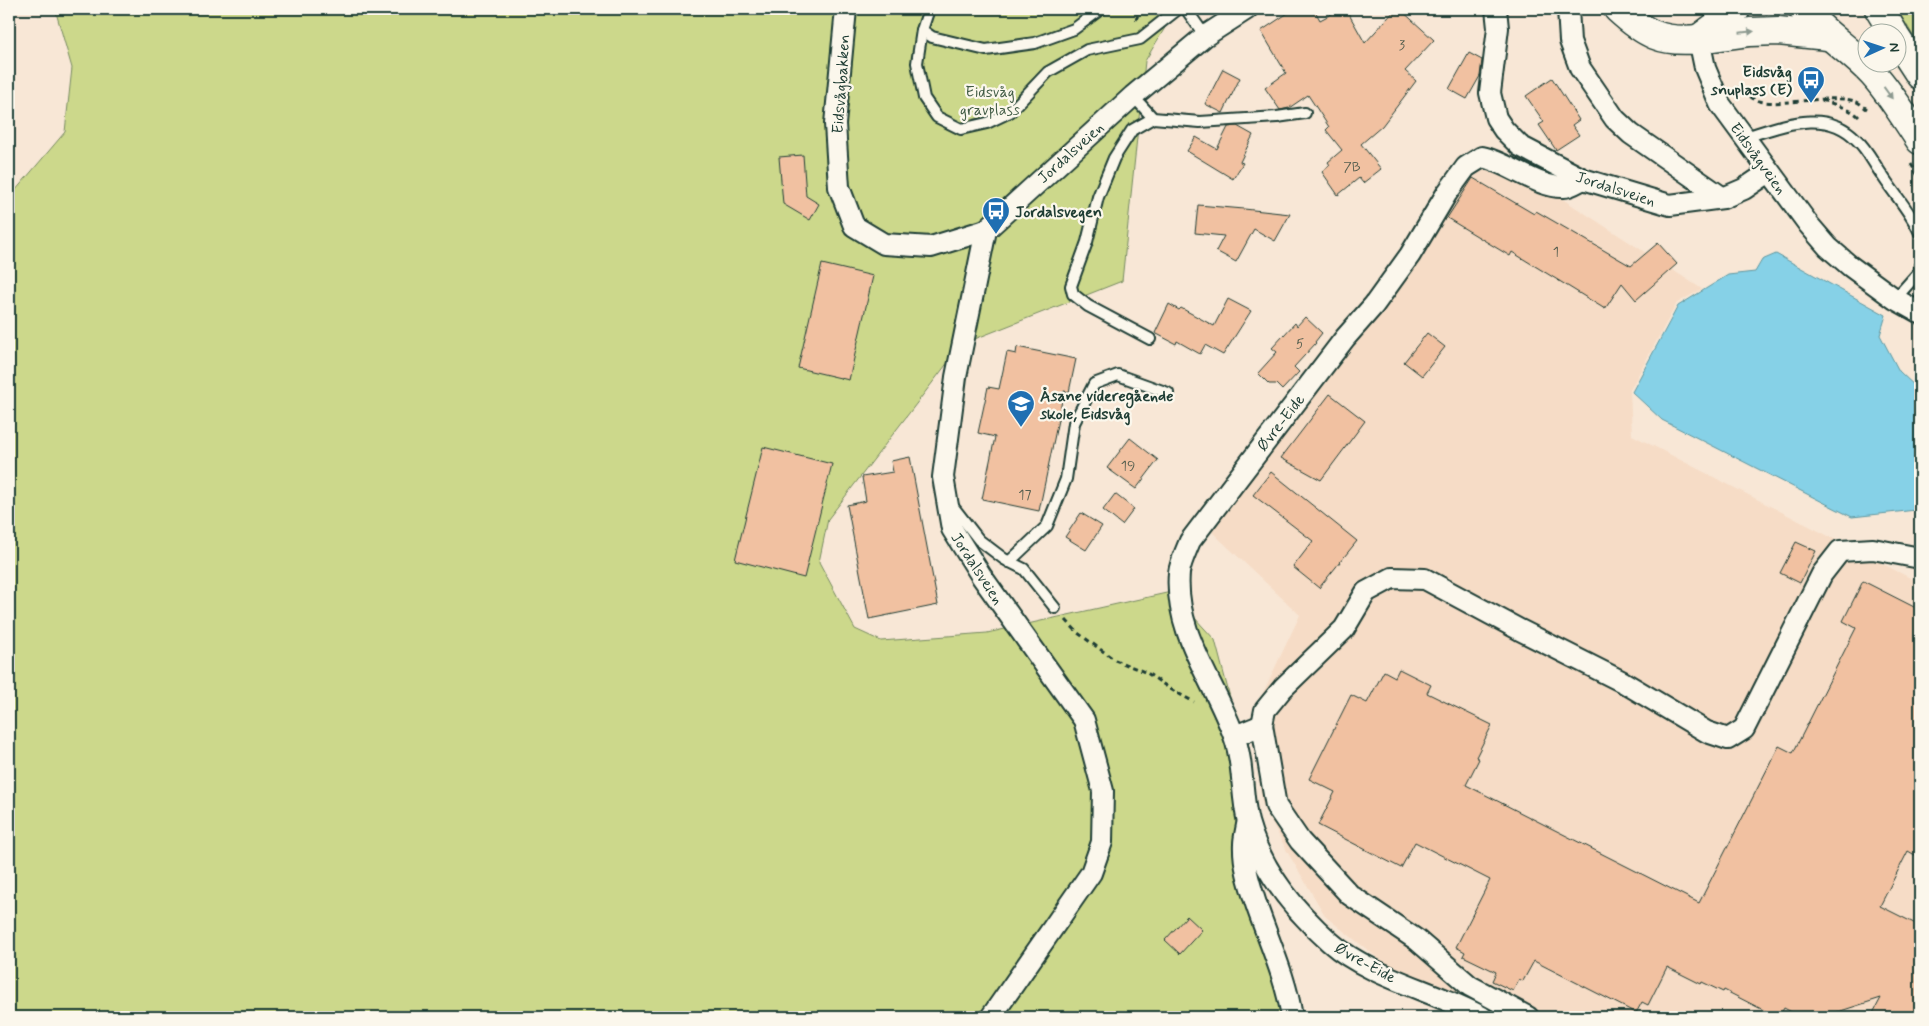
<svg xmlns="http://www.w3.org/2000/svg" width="1929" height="1026" viewBox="0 0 1929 1026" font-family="Mynerve,sans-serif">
  <rect width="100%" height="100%" fill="#f8e7d6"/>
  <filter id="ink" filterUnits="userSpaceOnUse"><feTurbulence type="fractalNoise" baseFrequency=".02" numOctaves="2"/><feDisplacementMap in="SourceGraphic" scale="10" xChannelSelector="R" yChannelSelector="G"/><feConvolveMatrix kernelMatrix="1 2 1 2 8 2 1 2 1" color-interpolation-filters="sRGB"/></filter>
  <g filter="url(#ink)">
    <!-- built -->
    <polygon fill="#f6dcc6" points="1493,154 1702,289 1677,303 1630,390 1632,435 1920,583 1920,1017 1497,1017 1398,974 1326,917 1288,853 1262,803 1252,716 1300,615 1196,517"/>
    <!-- green -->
    <g fill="#ccd88b" stroke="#768a60">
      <polygon points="55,9 1168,9 1172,16 1145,61 1122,281 962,344 828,519 819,562 855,629 881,641 987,633 1171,592 1215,640 1244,751 1263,923 1288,991 1305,1017 9,1017 9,198 65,132 72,68"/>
      <polygon points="1897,9 1913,9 1920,20 1920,47"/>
    </g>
    <!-- water -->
    <polygon fill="#86d1e7" stroke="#5d969f" points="1776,254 1886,315 1880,335 1899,371 1920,391 1920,512 1916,510 1852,517 1662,420 1632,392 1678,306 1728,275 1755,272 1762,260"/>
    <!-- building -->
    <g fill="#f1c1a1" stroke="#1f3d34">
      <polygon points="1294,9 1314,9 1320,20 1341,9 1346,9 1365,43 1396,9 1400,9 1434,40 1405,71 1416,81 1382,126 1361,144 1381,169 1363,183 1359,178 1338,195 1322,172 1330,165 1328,162 1342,150 1326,130 1329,127 1308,95 1289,108 1280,110 1265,88 1286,73 1261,31"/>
      <polygon points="1469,53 1482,60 1480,76 1467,99 1449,89"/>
      <polygon points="1223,69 1240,78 1223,113 1205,104"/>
      <polygon points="1552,78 1579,120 1572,125 1579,135 1556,150 1539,125 1544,122 1526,96"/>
      <polygon points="1237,126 1253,135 1240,162 1243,163 1233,179 1187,151 1196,137 1217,149 1228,127"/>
      <polygon points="803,155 806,196 819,204 810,220 783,204 779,157"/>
      <polygon points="1473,178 1534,214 1536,211 1631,266 1658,243 1677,264 1636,300 1622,283 1605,309 1512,252 1510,256 1447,218"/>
      <polygon points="1198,205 1244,209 1290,214 1275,241 1254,229 1236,262 1216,251 1224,236 1195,233"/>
      <polygon points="822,264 873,276 849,380 798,368"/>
      <polygon points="1228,299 1251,311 1223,355 1205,345 1200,354 1177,341 1176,344 1155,333 1169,304 1179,310 1181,308 1214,326"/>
      <polygon points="1305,317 1322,333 1315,342 1316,343 1294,367 1299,372 1282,390 1276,384 1269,384 1258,373 1277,352 1272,348 1295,323 1297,326"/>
      <polygon points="1427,333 1445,347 1422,376 1404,362"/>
      <polygon points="1017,347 1076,359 1069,392 1064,391 1039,511 982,499 995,437 978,433 988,387 999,389 1007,352 1016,354"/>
      <polygon points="1330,394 1365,421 1321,480 1281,458"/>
      <polygon points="1130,438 1158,460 1136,489 1107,468"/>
      <polygon points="763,447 832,464 804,578 735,560"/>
      <polygon points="910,457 938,605 869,619 847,505 866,501 862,477 893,472 891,461"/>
      <polygon points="1271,472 1357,541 1319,588 1293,567 1313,541 1253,495"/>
      <polygon points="1115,494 1134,509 1122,525 1103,510"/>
      <polygon points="1081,513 1102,526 1086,550 1065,537"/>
      <polygon points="1796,542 1816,551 1800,583 1780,573"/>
      <polygon points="1863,581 1920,610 1920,858 1908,851 1880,906 1920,926 1920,1017 1871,1017 1881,998 1822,1017 1801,1017 1784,1008 1779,1017 1777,1017 1724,990 1723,992 1702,982 1701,984 1667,967 1648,1005 1642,1002 1636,1013 1534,961 1523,981 1519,979 1513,991 1492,981 1496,972 1463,956 1465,952 1456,947 1490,880 1415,842 1401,868 1318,825 1335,792 1309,779 1351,695 1367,703 1384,671 1395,677 1399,669 1431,685 1427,693 1492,725 1476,757 1479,759 1466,785 1699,903 1779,746 1793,753 1856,628 1843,621"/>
      <polygon points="1187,916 1202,930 1180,954 1165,940"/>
    </g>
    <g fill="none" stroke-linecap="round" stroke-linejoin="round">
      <defs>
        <g id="lane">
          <polyline points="929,9 922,30 932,37 986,50 1035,43 1074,29 1101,9"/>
          <polyline points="1186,9 1205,36"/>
          <polyline points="922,30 917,63 924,98 937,117 961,129 987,123 1010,112 1048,72 1087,50 1140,39 1178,9"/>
          <polyline points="1133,96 1153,118 1200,122 1277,117 1305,113"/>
          <path d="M1745 137C1782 126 1826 107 1857 140 1867 149 1874 164 1882 175 1894 194 1911 212 1920 233"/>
          <polyline points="1895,299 1918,273 1920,266"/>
          <polyline points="1150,339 1088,306 1073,294 1071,286 1087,242 1098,197 1114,158 1132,130 1153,118"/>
          <polyline points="951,504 979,540 1004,559 1024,569 1055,608"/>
          <polyline points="1009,562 1047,526 1066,479 1074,423 1094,384 1118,375 1168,393"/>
        </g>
        <g id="street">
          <polyline points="846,9 835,124 839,187 854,226 884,244 931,247 986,230"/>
          <polyline points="1496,9 1498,28 1490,93 1496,118 1504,130 1520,146 1583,179 1670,205 1723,198 1744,189 1769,172"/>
          <polyline points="1568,9 1570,41 1580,68 1615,119 1631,134 1723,198"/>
          <polyline points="1699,39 1705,68 1720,104 1809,225 1828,247 1850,266 1895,299 1920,313"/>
          <polyline points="1262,725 1265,710 1283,688 1344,629 1366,592 1392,578 1425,579 1520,630 1623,682 1707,732 1728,739 1744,729 1822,574 1840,551 1873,549 1920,558"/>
          <polyline points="1235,736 1262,725 1276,806 1300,841 1350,895 1417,940 1470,986 1528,1017"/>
          <path d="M1247 825C1246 831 1244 838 1244 844 1243 864 1250 885 1256 904 1269 942 1286 978 1292 1017"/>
          <polyline points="991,1017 1091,873 1102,842 1103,791 1084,720 982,577 952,529 943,477 956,377 986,230 1133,96 1205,36 1247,9"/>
          <path d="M1482 1017C1436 991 1369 977 1330 942 1294 910 1261 869 1248 822 1241 794 1244 763 1234 736 1215 682 1174 633 1179 573 1180 563 1186 551 1190 541L1345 338 1374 305 1410 255 1447 193 1466 167 1482 157C1507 162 1540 189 1564 187 1570 187 1577 182 1583 179"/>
        </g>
        <path id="primary" d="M1618 9C1645 34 1662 43 1699 39"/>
        <g id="highway">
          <path d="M1803 9C1824 35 1851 50 1873 74 1891 94 1905 118 1920 140"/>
          <polyline points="1879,9 1893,32"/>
          <polyline points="1700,38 1732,14 1736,9"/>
          <polyline points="1896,38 1920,75"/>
          <polyline points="1699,39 1750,32 1778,31 1828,36"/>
        </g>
      </defs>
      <!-- lane casing -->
      <use href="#lane" stroke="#1f3d34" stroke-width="14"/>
      <!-- street casing -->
      <use href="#street" stroke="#1f3d34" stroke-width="24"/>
      <!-- primary casing -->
      <use href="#primary" stroke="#1f3d34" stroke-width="31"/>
      <!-- highway casing -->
      <use href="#highway" stroke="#1f3d34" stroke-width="31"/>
      <!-- path -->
      <g stroke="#1f3d34" stroke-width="3" stroke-dasharray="5 4" stroke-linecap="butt">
        <polyline points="1136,20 1140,9"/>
        <path d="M1736 88H1743C1745 91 1748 95 1751 97 1769 112 1831 91 1857 102 1861 104 1864 107 1867 109"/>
        <path d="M1822 100C1835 105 1851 108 1861 119"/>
        <polyline points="1911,164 1920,179"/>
        <polyline points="1066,620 1078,633 1115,660 1147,673 1172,690 1194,702"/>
      </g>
      <!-- lane -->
      <use href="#lane" stroke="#fbf7ec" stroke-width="10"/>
      <!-- street -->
      <use href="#street" stroke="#fbf7ec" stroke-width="20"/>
      <!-- primary -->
      <use href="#primary" stroke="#fbf7ec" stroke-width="28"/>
      <!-- highway -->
      <use href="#highway" stroke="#fbf7ec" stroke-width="28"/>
    </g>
    <!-- one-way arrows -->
    <defs><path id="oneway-solid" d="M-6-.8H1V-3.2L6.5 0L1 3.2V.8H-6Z" transform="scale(1.25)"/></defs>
    <g fill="#8d9a90">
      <use href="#oneway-solid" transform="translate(1747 32) rotate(-6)"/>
      <use href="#oneway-solid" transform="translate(1888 93) rotate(54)"/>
    </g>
  </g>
  <!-- icons -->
  <defs>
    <symbol id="bus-pin" viewBox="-11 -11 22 30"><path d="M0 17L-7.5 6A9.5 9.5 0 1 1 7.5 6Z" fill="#1f6fb2" stroke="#fbf7ec"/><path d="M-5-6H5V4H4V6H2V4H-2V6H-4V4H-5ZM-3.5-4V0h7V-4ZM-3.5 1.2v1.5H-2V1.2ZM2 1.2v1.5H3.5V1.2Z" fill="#fff"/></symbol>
    <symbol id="school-pin" viewBox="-11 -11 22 30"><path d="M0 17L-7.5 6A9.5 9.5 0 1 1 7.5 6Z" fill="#1f6fb2" stroke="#fbf7ec"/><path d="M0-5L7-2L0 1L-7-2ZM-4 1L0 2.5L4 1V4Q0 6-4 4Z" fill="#fff"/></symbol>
  </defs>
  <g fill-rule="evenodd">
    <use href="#bus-pin" x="1795" y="64" width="32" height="43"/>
    <use href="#bus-pin" x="980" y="195" width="32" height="43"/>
    <use href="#school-pin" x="1005" y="388" width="32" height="43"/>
  </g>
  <g text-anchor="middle" stroke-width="4.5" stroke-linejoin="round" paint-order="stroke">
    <!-- number labels -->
    <g font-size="14" fill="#545e4f">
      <text x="1402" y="49">3</text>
      <text x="1352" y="171">7B</text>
      <text x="1556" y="256">1</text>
      <text x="1300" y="348">5</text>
      <text x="1128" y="470">19</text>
      <text x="1025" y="499">17</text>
    </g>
    <!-- poi labels -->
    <g font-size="16" font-weight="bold" fill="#1f3d34" stroke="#fbf7ec" text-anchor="start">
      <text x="1792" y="77" text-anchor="end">Eidsvåg<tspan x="1792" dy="18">snuplass (E)</tspan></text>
      <text x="1015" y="217">Jordalsvegen</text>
      <text x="1040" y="401">Åsane videregående<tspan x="1040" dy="18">skole, Eidsvåg</tspan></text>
    </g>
    <!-- street labels -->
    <g font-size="16" fill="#1f3d34" stroke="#fbf7ec">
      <text transform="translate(840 84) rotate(-86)" y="6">Eidsvågbakken</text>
      <text transform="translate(1070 152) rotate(-42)" y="6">Jordalsveien</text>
      <text transform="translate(1759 158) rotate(54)" y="6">Eidsvågveien</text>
      <text transform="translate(1616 188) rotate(18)" y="6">Jordalsveien</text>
      <text transform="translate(1280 422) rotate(-52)" y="6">Øvre-Eide</text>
      <text transform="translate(978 568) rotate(57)" y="6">Jordalsveien</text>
      <text transform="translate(1366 962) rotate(29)" y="6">Øvre-Eide</text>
    </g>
    <!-- park labels -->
    <g font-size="16" fill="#425c45" stroke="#fbf7ec">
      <text x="990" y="97">Eidsvåg<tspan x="990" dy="18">gravplass</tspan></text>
    </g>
  </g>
  <!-- margin -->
  <rect width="1929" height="1026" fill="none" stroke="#fbf7ec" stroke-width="30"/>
  <rect x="15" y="15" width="1899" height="996" fill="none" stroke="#1f3d34" stroke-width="2" filter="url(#ink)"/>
  <!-- north arrow -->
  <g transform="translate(1882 48) rotate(87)"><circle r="24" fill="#fbf7ec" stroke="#a3ada2"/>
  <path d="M0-4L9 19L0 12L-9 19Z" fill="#1f6fb2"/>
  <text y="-8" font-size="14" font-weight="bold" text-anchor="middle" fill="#1f3d34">N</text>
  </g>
</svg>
